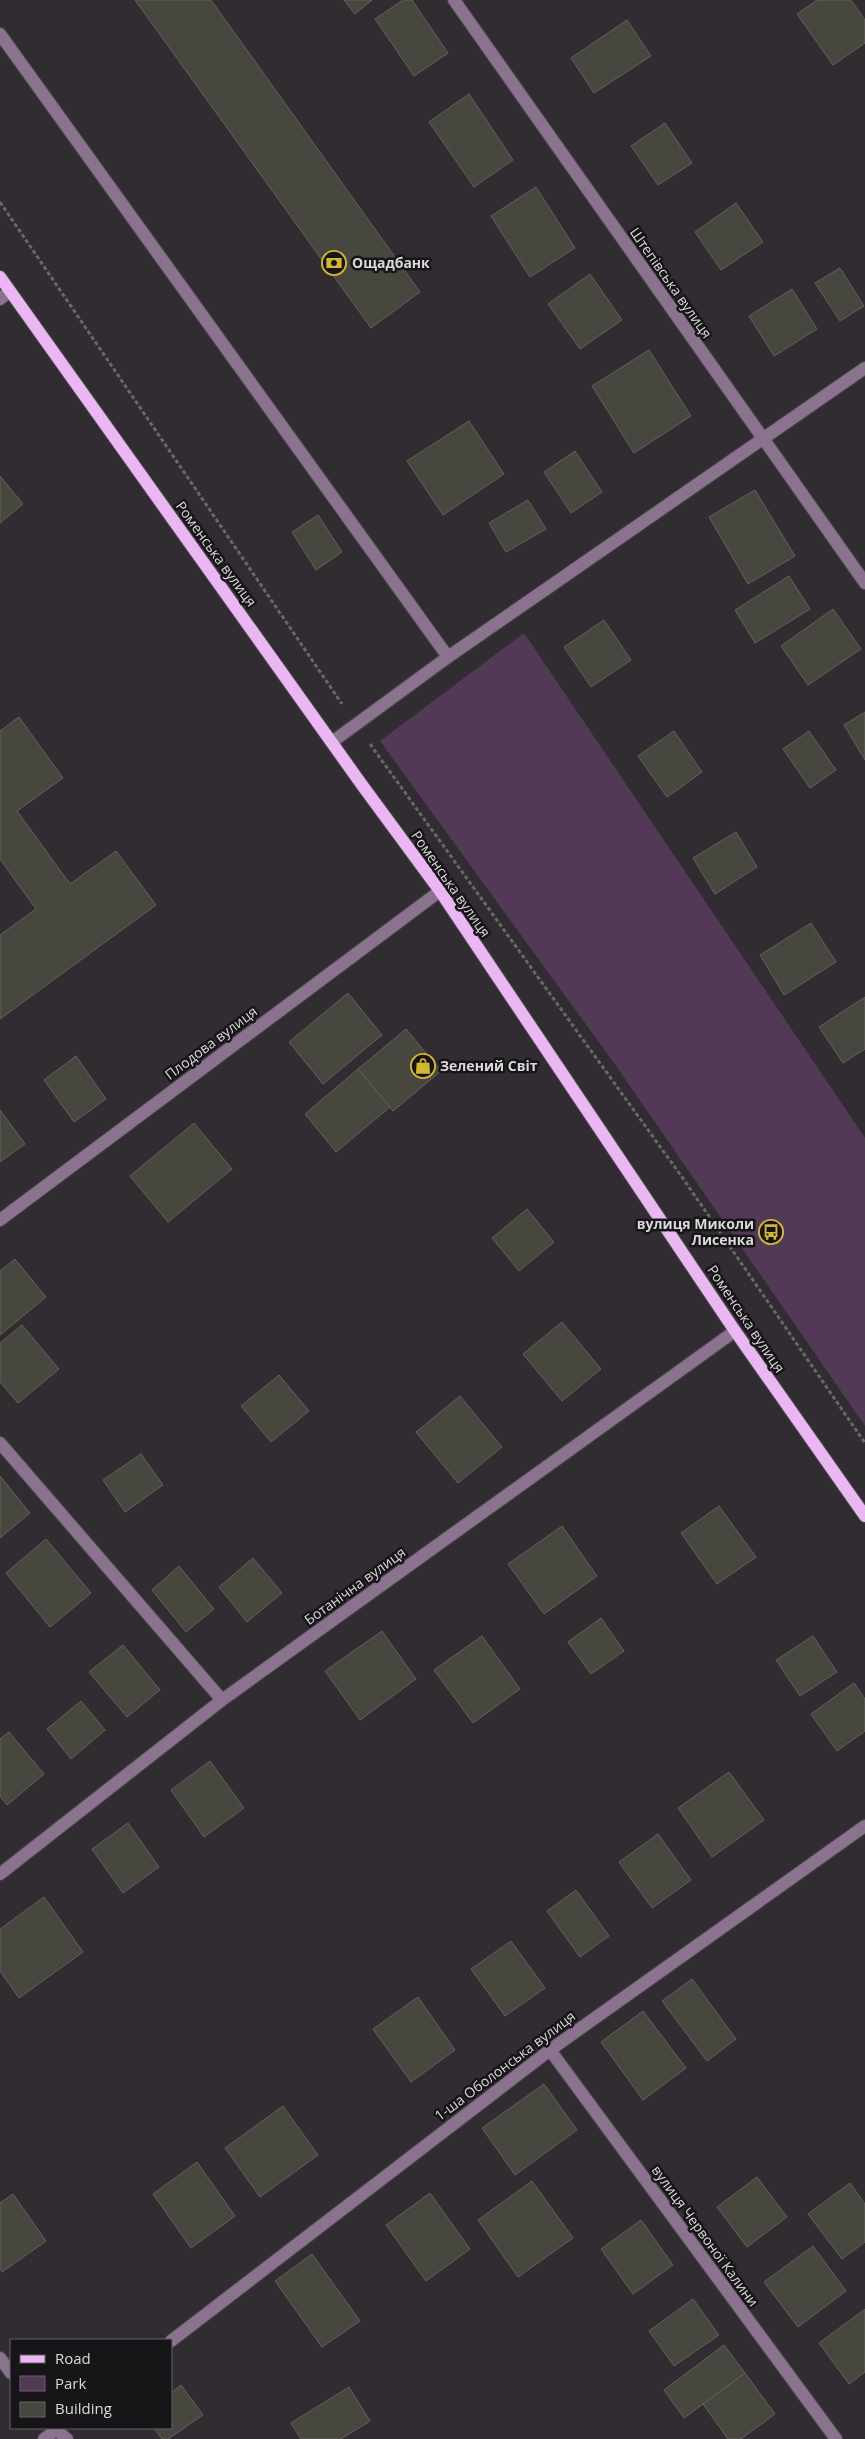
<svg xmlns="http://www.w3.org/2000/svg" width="865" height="2439" viewBox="0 0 865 2439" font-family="'Open Sans',sans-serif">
  <rect width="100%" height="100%" fill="#302c31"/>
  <!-- green -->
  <polygon fill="#523a57" points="524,633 865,1138 865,1426 614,1063 380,741"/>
  <!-- building -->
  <g fill="#47463f" stroke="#64625b">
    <polygon points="135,0 211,0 420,292 371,328"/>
    <polygon points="344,0 372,0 355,14"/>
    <polygon points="403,0 412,0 448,53 414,76 375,19"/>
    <polygon points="817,0 851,0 865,20 865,43 833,65 797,14"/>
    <polygon points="627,20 651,56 594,93 571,58"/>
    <polygon points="469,94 513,160 474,187 429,122"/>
    <polygon points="665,123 692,163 658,185 631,146"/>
    <polygon points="536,187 575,248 530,277 491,216"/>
    <polygon points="736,203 763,242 721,270 695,232"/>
    <polygon points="840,268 864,306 840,321 815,283"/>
    <polygon points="590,274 622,320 580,349 548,304"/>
    <polygon points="792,289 817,329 774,356 749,316"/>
    <polygon points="649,350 691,416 634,453 592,386"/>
    <polygon points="469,421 504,474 443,515 407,461"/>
    <polygon points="575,451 602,492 571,513 544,472"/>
    <polygon points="0,476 23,504 0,523"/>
    <polygon points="755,490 795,556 748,584 709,517"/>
    <polygon points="528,500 546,529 506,552 489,523"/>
    <polygon points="318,515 342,552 316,570 292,532"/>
    <polygon points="789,576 810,609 755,643 735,610"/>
    <polygon points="833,609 861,649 808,685 781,646"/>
    <polygon points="604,620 631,660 591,687 564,647"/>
    <polygon points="865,712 865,760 844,725"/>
    <polygon points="19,717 63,778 17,811 70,884 116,851 156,905 0,1019 0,935 36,909 0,859 0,731"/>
    <polygon points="674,731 702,772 667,797 638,756"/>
    <polygon points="809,731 836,770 810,788 783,749"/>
    <polygon points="736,832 757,867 715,894 693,858"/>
    <polygon points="811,923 836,962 784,995 760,955"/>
    <polygon points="348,993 382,1035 323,1084 289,1042"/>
    <polygon points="865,997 865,1049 843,1063 819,1027"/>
    <polygon points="406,1029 441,1071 393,1111 358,1069"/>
    <polygon points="76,1056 106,1099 74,1122 44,1080"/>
    <polygon points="358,1069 390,1107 336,1152 305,1114"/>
    <polygon points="0,1110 25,1144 0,1162"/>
    <polygon points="194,1123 232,1169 168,1222 130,1176"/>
    <polygon points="527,1209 554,1242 519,1271 492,1238"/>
    <polygon points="15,1259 46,1297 0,1335 0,1271"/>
    <polygon points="562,1322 601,1369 562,1401 523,1354"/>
    <polygon points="22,1325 59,1369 18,1403 0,1382 0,1343"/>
    <polygon points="279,1375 309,1411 271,1442 241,1406"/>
    <polygon points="460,1396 502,1447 458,1483 416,1432"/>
    <polygon points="141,1454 163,1485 125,1512 103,1480"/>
    <polygon points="0,1476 30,1513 0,1538"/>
    <polygon points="719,1506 756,1557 717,1584 681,1533"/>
    <polygon points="562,1526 597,1576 544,1614 508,1564"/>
    <polygon points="46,1539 91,1593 50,1627 6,1573"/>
    <polygon points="253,1558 282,1593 247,1622 219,1587"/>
    <polygon points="179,1566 214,1609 186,1632 152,1590"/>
    <polygon points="601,1618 624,1651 591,1674 568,1642"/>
    <polygon points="382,1631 416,1679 360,1720 325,1671"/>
    <polygon points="482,1636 520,1689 473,1723 434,1670"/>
    <polygon points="813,1636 837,1672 800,1696 776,1660"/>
    <polygon points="123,1645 160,1690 127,1717 89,1672"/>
    <polygon points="854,1683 865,1699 865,1731 837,1751 811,1714"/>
    <polygon points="81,1701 105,1730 71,1759 47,1729"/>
    <polygon points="9,1732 44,1774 7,1805 0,1796 0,1739"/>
    <polygon points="210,1761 244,1808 204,1837 171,1790"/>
    <polygon points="729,1772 764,1820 712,1857 678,1808"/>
    <polygon points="128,1823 159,1867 123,1893 92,1849"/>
    <polygon points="658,1834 691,1880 652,1908 619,1862"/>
    <polygon points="576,1890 609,1936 580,1957 547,1911"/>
    <polygon points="44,1897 83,1952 19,1998 0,1971 0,1929"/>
    <polygon points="511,1941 545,1988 505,2016 471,1969"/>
    <polygon points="692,1979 736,2039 707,2061 662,2001"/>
    <polygon points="418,1997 455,2050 411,2082 373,2029"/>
    <polygon points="643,2011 686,2068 643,2100 601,2042"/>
    <polygon points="544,2084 577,2130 515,2175 482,2128"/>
    <polygon points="283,2106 318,2155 260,2197 225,2148"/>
    <polygon points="197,2162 235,2216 191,2248 153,2194"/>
    <polygon points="757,2177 787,2217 747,2247 717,2207"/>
    <polygon points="532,2181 573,2238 518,2277 478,2220"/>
    <polygon points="850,2183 865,2204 865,2242 842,2259 808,2214"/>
    <polygon points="430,2193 470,2249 426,2281 386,2225"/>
    <polygon points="13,2194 46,2241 2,2272 0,2269 0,2203"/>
    <polygon points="641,2220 673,2265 633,2294 601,2249"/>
    <polygon points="813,2246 846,2291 798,2327 764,2282"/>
    <polygon points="312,2254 360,2321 322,2347 275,2281"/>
    <polygon points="693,2299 719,2335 674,2366 649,2331"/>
    <polygon points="865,2309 865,2372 849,2384 819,2343"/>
    <polygon points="724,2345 745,2373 684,2418 664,2390"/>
    <polygon points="745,2373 775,2414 741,2439 728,2439 703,2404"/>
    <polygon points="181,2385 203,2415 168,2439 162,2439 154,2428 171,2428 171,2393"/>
    <polygon points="349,2387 370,2421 341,2439 301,2439 291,2423"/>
  </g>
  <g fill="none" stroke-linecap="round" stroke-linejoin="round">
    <defs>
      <g id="minor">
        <polyline points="454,0 865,583"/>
        <polyline points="0,34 448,657"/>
        <polyline points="0,299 10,291"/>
        <polyline points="332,742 448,657 865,368"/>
        <polyline points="0,1220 440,891"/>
        <polyline points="0,1443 222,1700"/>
        <polyline points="0,1874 222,1700 735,1331"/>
        <polyline points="550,2050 836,2439"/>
        <polyline points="171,2341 550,2050 865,1826"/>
        <polyline points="0,2358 11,2373"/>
        <polyline points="54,2428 67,2439"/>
        <polyline points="44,2439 59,2428"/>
      </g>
      <polyline id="major" points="0,277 362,785 440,891 735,1331 865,1516"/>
    </defs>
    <!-- minor casing -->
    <use href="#minor" stroke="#4b484c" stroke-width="14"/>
    <!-- major casing -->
    <use href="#major" stroke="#4b484c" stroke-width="14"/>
    <!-- path -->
    <g stroke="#6a666b" stroke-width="3" stroke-dasharray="4 2.5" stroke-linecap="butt">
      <polyline points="0,202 342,704"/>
      <polyline points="370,744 682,1177 865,1443"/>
    </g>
    <!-- minor -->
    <use href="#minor" stroke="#8b7390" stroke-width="12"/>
    <!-- major -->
    <use href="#major" stroke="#eab7f3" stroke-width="12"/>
  </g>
  <!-- icons -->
  <defs>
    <symbol id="bank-ring" viewBox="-11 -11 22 22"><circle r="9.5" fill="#171518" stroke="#d2b736" stroke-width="1.5"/><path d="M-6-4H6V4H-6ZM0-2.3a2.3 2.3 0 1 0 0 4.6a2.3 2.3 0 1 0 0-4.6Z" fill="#d2b736"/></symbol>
    <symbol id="shop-ring" viewBox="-11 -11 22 22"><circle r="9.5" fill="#171518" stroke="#d2b736" stroke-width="1.5"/><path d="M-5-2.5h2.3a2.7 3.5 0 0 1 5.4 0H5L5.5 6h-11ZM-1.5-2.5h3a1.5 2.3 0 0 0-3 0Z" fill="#d2b736"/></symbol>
    <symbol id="bus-ring" viewBox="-11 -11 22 22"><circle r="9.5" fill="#171518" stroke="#d2b736" stroke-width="1.5"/><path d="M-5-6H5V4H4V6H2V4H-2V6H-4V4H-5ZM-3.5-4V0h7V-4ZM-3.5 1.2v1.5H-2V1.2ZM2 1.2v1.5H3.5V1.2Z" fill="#d2b736"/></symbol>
  </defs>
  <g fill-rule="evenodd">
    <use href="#bank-ring" x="320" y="249" width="28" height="28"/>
    <use href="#shop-ring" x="409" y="1052" width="28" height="28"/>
    <use href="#bus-ring" x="757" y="1218" width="28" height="28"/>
  </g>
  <g text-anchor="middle" stroke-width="5" stroke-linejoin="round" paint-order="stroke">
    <!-- poi labels -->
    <g font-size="14" font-weight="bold" fill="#dbd8db" stroke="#171518" text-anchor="start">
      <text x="352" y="268">Ощадбанк</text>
      <text x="440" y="1071">Зелений Світ</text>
      <text x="754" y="1229" text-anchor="end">вулиця Миколи<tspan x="754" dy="16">Лисенка</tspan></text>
    </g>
    <!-- street labels -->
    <g font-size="14" fill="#dbd8db" stroke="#171518">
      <text transform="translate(671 283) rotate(55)" y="5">Штепівська вулиця</text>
      <text transform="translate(216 554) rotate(54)" y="5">Роменська вулиця</text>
      <text transform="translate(451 884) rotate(55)" y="5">Роменська вулиця</text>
      <text transform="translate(211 1043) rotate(-37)" y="5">Плодова вулиця</text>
      <text transform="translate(746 1319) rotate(56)" y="5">Роменська вулиця</text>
      <text transform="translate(355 1586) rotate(-36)" y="5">Ботанічна вулиця</text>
      <text transform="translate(505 2066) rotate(-37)" y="5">1-ша Оболонська вулиця</text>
      <text transform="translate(705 2236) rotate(54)" y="5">вулиця Червоної Калини</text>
    </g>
  </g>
  <!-- legend -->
  <rect x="10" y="2339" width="162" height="90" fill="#171518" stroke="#656366"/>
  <rect x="20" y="2355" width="25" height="8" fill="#eab7f3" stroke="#656366"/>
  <text x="55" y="2364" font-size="15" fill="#dbd8db">Road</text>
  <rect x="20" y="2376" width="25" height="15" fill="#523a57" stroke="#656366"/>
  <text x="55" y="2389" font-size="15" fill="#dbd8db">Park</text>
  <rect x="20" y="2402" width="25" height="15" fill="#47463f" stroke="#656366"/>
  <text x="55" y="2414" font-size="15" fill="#dbd8db">Building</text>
</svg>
